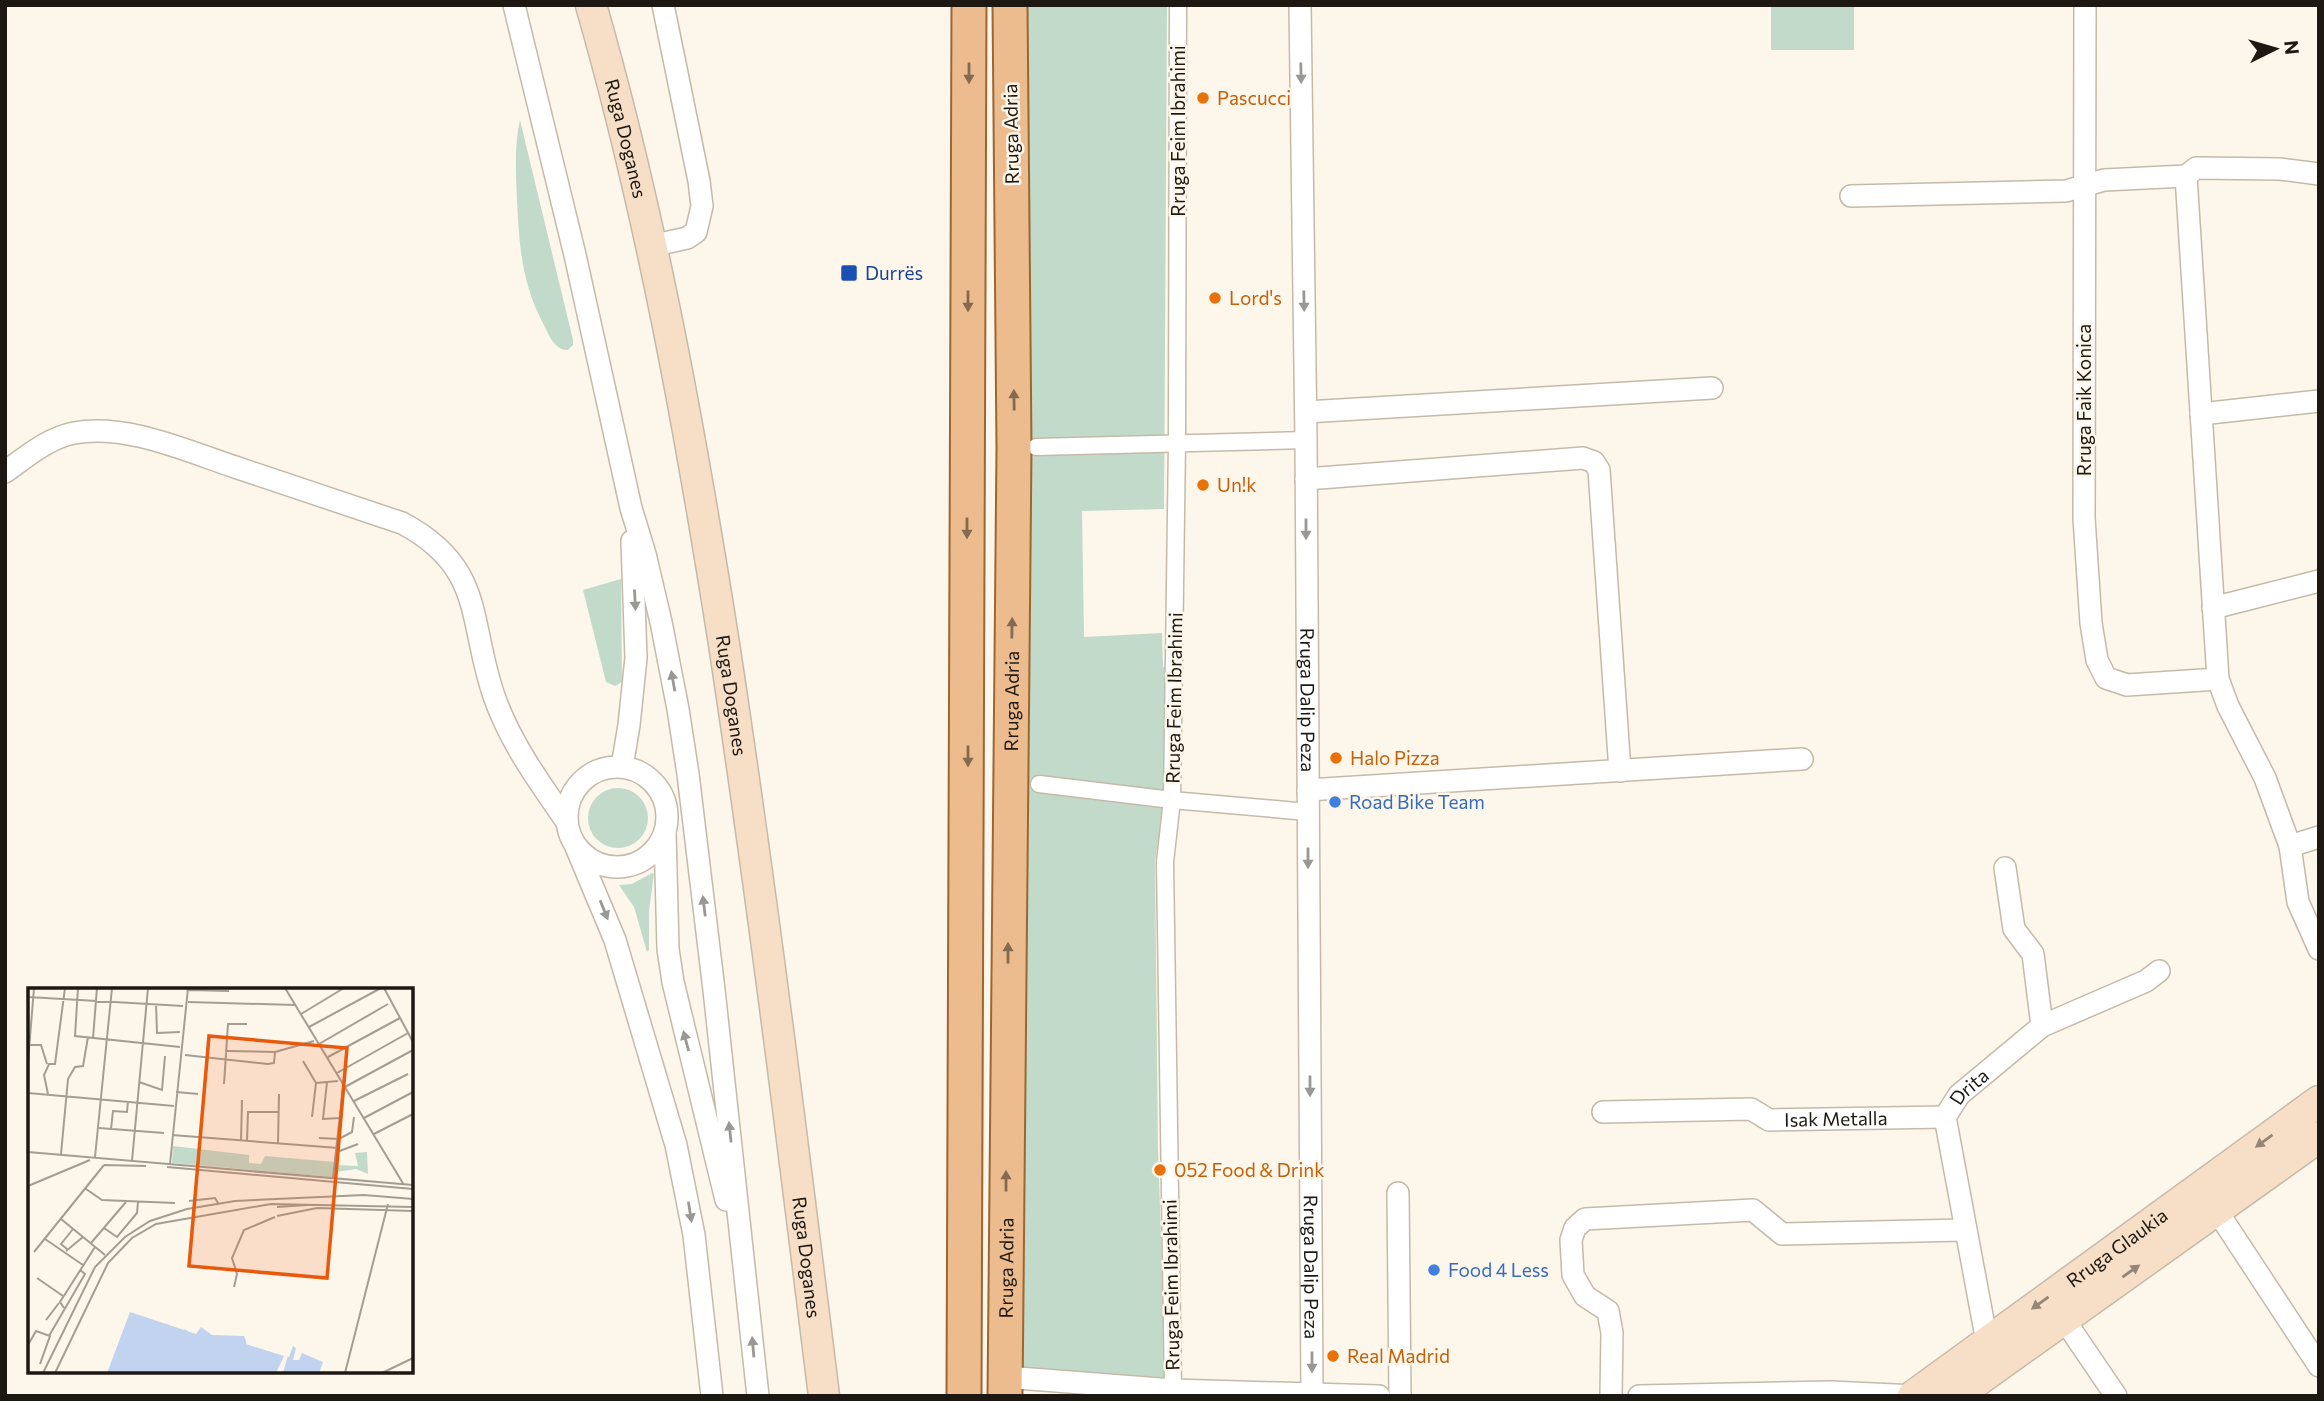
<svg xmlns="http://www.w3.org/2000/svg" width="2324" height="1401" viewBox="0 0 2324 1401" font-family="Commissioner,sans-serif">
  <rect width="100%" height="100%" fill="#fdf6eb"/>
  <!-- green -->
  <g fill="#c2daca">
    <polygon points="1016,5 1167,5 1164,509 1082,511 1084,637 1162,633 1163,667 1168,667 1166,788 1155,861 1158,1149 1166,1381 1012,1370"/>
    <rect x="1771" y="5" width="83" height="45"/>
    <path d="M520 120 573 340V345L568 350C555 350 549 336 544 325 522 285 519 245 517 200 516 173 514 147 520 120Z"/>
    <polygon points="621,579 622,682 615,686 606,682 583,590"/>
    <circle cx="618" cy="818" r="30"/>
    <polygon points="652,873 654,874 649,910 649,950 647,952 634,907 619,885 632,884"/>
  </g>
  <g fill="none" stroke-linecap="round" stroke-linejoin="round">
    <defs>
      <g id="pedestrian">
        <polyline points="1036,447 1306,440"/>
        <polyline points="1039,784 1172,800 1308,812"/>
        <polyline points="1173,1390 1165,862 1172,800 1177,442 1178,5"/>
      </g>
      <g id="minor">
        <polyline points="514,5 575,255 631,508 645,554 661,622 678,709 688,774 714,990 758,1396"/>
        <path id="s1" d="M1300 5 1306 440 1312 1393"/>
        <polyline points="2085,5 2084,518 2091,623 2097,660 2106,678 2127,685 2218,679"/>
        <polyline points="2186,176 2218,679 2228,706 2265,778 2290,846 2298,902 2319,949"/>
        <polyline points="1851,196 2066,191 2104,180 2186,176 2196,168 2280,169 2319,174"/>
        <polyline points="651,246 687,238 696,232 702,206 699,181 663,5"/>
        <polyline points="1306,412 1712,388"/>
        <polyline points="2201,414 2319,401"/>
        <path d="M5 472C26 457 48 438 74 433 125 423 187 451 235 467 290 485 346 504 402 523 485 567 468 620 494 696 510 742 539 782 567 822"/>
        <polyline points="1306,479 1583,458 1594,462 1599,470 1620,771"/>
        <polyline points="2213,608 2319,581"/>
        <circle cx="617" cy="817" r="50"/>
        <polyline points="622,767 629,725 636,658 632,541"/>
        <polyline points="1308,790 1802,759"/>
        <polyline points="665,832 668,949 673,982 726,1200"/>
        <polyline points="2290,846 2319,837"/>
        <polyline points="576,847 615,940 676,1145 694,1235 712,1396"/>
        <polyline points="2005,868 2014,929 2033,954 2042,1026"/>
        <path id="s2" d="M1603 1112 1751 1109 1769 1120 1945 1117"/>
        <polyline points="1398,1193 1400,1396"/>
        <polyline points="2217,1211 2319,1366"/>
        <polyline points="2063,1318 2116,1396"/>
        <path id="s3" d="M1987 1342 1945 1117 1959 1095 2042 1026 2146 981 2159 971"/>
        <polyline points="1005,1377 1173,1390 1379,1396"/>
        <polyline points="1611,1396 1612,1333 1608,1311 1585,1296 1573,1275 1571,1240 1575,1228 1585,1219 1753,1210 1782,1234 1964,1230"/>
        <polyline points="1639,1396 1831,1392 1916,1396"/>
      </g>
      <g id="secondary">
        <path id="s4" d="M591 5C651 214 690 429 724 644 762 894 793 1145 824 1396"/>
        <path id="s5" d="M1913 1396 2319 1101"/>
        <polyline points="1956,1396 2319,1137"/>
      </g>
      <g id="primary">
        <polyline points="964,1396 969,5"/>
        <path id="s6" d="M1005 1396 1014 448 1010 5"/>
      </g>
    </defs>
    <!-- pedestrian casing -->
    <use href="#pedestrian" stroke="#c5baa9" stroke-width="19"/>
    <!-- minor casing -->
    <use href="#minor" stroke="#c5baa9" stroke-width="24"/>
    <!-- secondary casing -->
    <use href="#secondary" stroke="#c5baa9" stroke-width="33"/>
    <!-- primary casing -->
    <use href="#primary" stroke="#9c6632" stroke-width="37"/>
    <!-- pedestrian -->
    <use href="#pedestrian" stroke="#fff" stroke-width="16"/>
    <!-- minor -->
    <use href="#minor" stroke="#fff" stroke-width="21"/>
    <!-- secondary -->
    <use href="#secondary" stroke="#f6dec7" stroke-width="30"/>
    <!-- primary -->
    <use href="#primary" stroke="#ecbc8f" stroke-width="33"/>
  </g>
  <!-- one-way arrows -->
  <defs><path id="oneway-solid" d="M-6-.8H1V-3.2L6.5 0L1 3.2V.8H-6Z" transform="scale(1.75)"/></defs>
  <g fill="#846a50">
    <use href="#oneway-solid" transform="translate(969 73) rotate(90)"/>
    <use href="#oneway-solid" transform="translate(968 301) rotate(90)"/>
    <use href="#oneway-solid" transform="translate(1014 400) rotate(-91)"/>
    <use href="#oneway-solid" transform="translate(967 528) rotate(90)"/>
    <use href="#oneway-solid" transform="translate(1012 628) rotate(-89)"/>
    <use href="#oneway-solid" transform="translate(968 756) rotate(90)"/>
    <use href="#oneway-solid" transform="translate(1008 953) rotate(-90)"/>
    <use href="#oneway-solid" transform="translate(1006 1181) rotate(-90)"/>
  </g>
  <g fill="#999894">
    <use href="#oneway-solid" transform="translate(1301 73) rotate(89)"/>
    <use href="#oneway-solid" transform="translate(1304 301) rotate(89)"/>
    <use href="#oneway-solid" transform="translate(1306 529) rotate(90)"/>
    <use href="#oneway-solid" transform="translate(635 600) rotate(87)"/>
    <use href="#oneway-solid" transform="translate(673 681) rotate(-100)"/>
    <use href="#oneway-solid" transform="translate(1308 858) rotate(90)"/>
    <use href="#oneway-solid" transform="translate(704 906) rotate(-97)"/>
    <use href="#oneway-solid" transform="translate(604 910) rotate(68)"/>
    <use href="#oneway-solid" transform="translate(686 1041) rotate(-105)"/>
    <use href="#oneway-solid" transform="translate(1310 1086) rotate(90)"/>
    <use href="#oneway-solid" transform="translate(730 1132) rotate(-96)"/>
    <use href="#oneway-solid" transform="translate(690 1212) rotate(81)"/>
    <use href="#oneway-solid" transform="translate(753 1347) rotate(-95)"/>
    <use href="#oneway-solid" transform="translate(1312 1362) rotate(90)"/>
  </g>
  <g fill="#948576">
    <use href="#oneway-solid" transform="translate(2264 1141) rotate(144)"/>
    <use href="#oneway-solid" transform="translate(2131 1271) rotate(-35)"/>
    <use href="#oneway-solid" transform="translate(2040 1303) rotate(144)"/>
  </g>
  <!-- markers -->
  <g fill="#e8710a" stroke="#fdf6eb" stroke-width="2.5">
    <circle cx="1203" cy="98" r="7"/>
    <circle cx="1215" cy="298" r="7"/>
    <circle cx="1203" cy="485" r="7"/>
    <circle cx="1336" cy="758" r="7"/>
    <circle cx="1160" cy="1170" r="7"/>
    <circle cx="1333" cy="1356" r="7"/>
  </g>
  <rect fill="#1a4fb4" stroke="#fdf6eb" stroke-width="2.5" x="840" y="264" width="18" height="18" rx="3.5"/>
  <g fill="#3f7fe0" stroke="#fdf6eb" stroke-width="2.5">
    <circle cx="1335" cy="802" r="7"/>
    <circle cx="1434" cy="1270" r="7"/>
  </g>
  <g text-anchor="middle" stroke-width="5" stroke-linejoin="round" paint-order="stroke">
    <!-- food labels -->
    <g font-size="19" fill="#c56008" stroke="#fdf6eb" text-anchor="start">
      <text x="1217" y="105">Pascucci</text>
      <text x="1229" y="305">Lord's</text>
      <text x="1217" y="492">Un!k</text>
      <text x="1350" y="765">Halo Pizza</text>
      <text x="1174" y="1177">052 Food &amp; Drink</text>
      <text x="1347" y="1363">Real Madrid</text>
    </g>
    <!-- street labels -->
    <g font-size="19" fill="#1d1912" stroke="#fdf6eb">
      <text transform="translate(1178 131) rotate(-90)" y="7">Rruga Feim Ibrahimi</text>
      <text transform="translate(1011 134) rotate(-91)" y="7">Rruga Adria</text>
      <text dy="7" stroke="none"><textPath href="#s4" startOffset="138">Ruga Doganes</textPath></text>
      <text transform="translate(2084 400) rotate(-90)" y="7">Rruga Faik Konica</text>
      <text dy="7" stroke="none"><textPath href="#s4" startOffset="705">Ruga Doganes</textPath></text>
      <text transform="translate(1174 698) rotate(-89)" y="7">Rruga Feim Ibrahimi</text>
      <text dy="7" stroke="none"><textPath href="#s1" startOffset="695">Rruga Dalip Peza</textPath></text>
      <text dy="7" stroke="none"><textPath href="#s6" startOffset="695">Rruga Adria</textPath></text>
      <text dy="7" stroke="none"><textPath href="#s3" startOffset="268">Drita</textPath></text>
      <text dy="7" stroke="none"><textPath href="#s2" startOffset="236">Isak Metalla</textPath></text>
      <text dy="7" stroke="none"><textPath href="#s5" startOffset="252">Rruga Glaukia</textPath></text>
      <text dy="7" stroke="none"><textPath href="#s4" startOffset="1272">Ruga Doganes</textPath></text>
      <text dy="7" stroke="none"><textPath href="#s1" startOffset="1262">Rruga Dalip Peza</textPath></text>
      <text dy="7" stroke="none"><textPath href="#s6" startOffset="128">Rruga Adria</textPath></text>
      <text transform="translate(1171 1285) rotate(-91)" y="7">Rruga Feim Ibrahimi</text>
    </g>
    <!-- transit labels -->
    <g font-size="19" fill="#164399" stroke="#fdf6eb" text-anchor="start">
      <text x="865" y="280">Durrës</text>
    </g>
    <!-- shop labels -->
    <g font-size="19" fill="#366cbe" stroke="#fdf6eb" text-anchor="start">
      <text x="1349" y="809">Road Bike Team</text>
      <text x="1448" y="1277">Food 4 Less</text>
    </g>
  </g>
  <!-- overview -->
  <g transform="translate(28 988)">
    <rect width="385" height="385" fill="#fdf6eb"/>
    <path d="M145 158 221 167V175L233 176 237 168 307 174 305 189 144 175ZM339 164 340 186 328 181 308 184V177L330 178 327 165Z" fill="#c2daca"/>
    <path d="M102 324 168 346 173 339 184 347 216 348 219 356 261 369 265 358 268 360 265 372H271L274 365 295 374 291 385H79Z" fill="#c1d3ee"/>
    <path d="M220 351 259 365 262 360 255 385H248L256 368 218 356Z" fill="#fdf6eb"/>
    <path fill="none" stroke="#c1d3ee" stroke-width="3.5" d="M101 385 117 329M121 385 139 336M141 385 158 342"/>
    <path fill="none" stroke="#a39e94" stroke-width="2" d="M50 0 47 48 152 59M257 0 376 197M356 0 385 54M160 2 201 3M0 9 155 18M160 14 267 17M128 16 129 45 152 44M273 26 316 0M281 39 353 0M65 50 69 0M291 56 360 16M1 57H13L19 76M197 63 247 64 286 53M157 67 240 76 246 75 247 64M300 69 372 30M275 73 288 95M0 74 6 0M309 85 380 45M111 94 134 102 137 68M299 94 295 131 312 130M288 95 310 93M196 96 200 36H219M148 104 170 106M0 105 146 118M20 106 16 87 21 76H27L37 0M326 113 380 86M284 129 288 95M336 130 385 104M71 140 136 145M83 141 85 123 99 124 100 113M346 146 385 126M144 147 310 160M291 150 311 151 324 144 326 129M213 152 214 112M219 153 220 124H251M250 155 251 106M0 164 385 197M309 164 330 156M33 166 40 91 47 79 55 78 60 49M67 169 84 0M104 173 120 0M142 176 160 0M76 177 118 178M139 179 385 201M305 190 315 100 385 62M0 198 62 172M58 201 74 212 147 215M161 213 187 210 190 215M249 219 279 217M249 228 289 220 385 223M33 231 77 267M76 240 89 249 109 225 110 214M17 251 55 277M63 255 98 214M39 261 33 256 45 241M38 263 55 249M6 264 76 177M9 290 35 308M206 299 209 286 204 270 216 242 247 229M36 320 32 314 67 259M18 332 31 315M21 348 57 286 52 282M0 357 8 343 22 348 12 376M15 385 67 279 97 249 122 233 159 221 207 213 336 207 385 211M27 385 80 275 104 250 128 236 243 216 385 219M317 385 360 216M354 385 385 370"/>
    <path fill="#e8590c" fill-opacity="0.15" stroke="#e8590c" stroke-width="3.5" d="M181 48 319 60 299 290 161 278Z"/>
    <rect width="385" height="385" fill="none" stroke="#1d1912" stroke-width="3.5"/>
  </g>
  <!-- border -->
  <rect width="2324" height="1401" fill="none" stroke="#1d1912" stroke-width="14"/>
  <!-- north arrow -->
  <g transform="translate(2275 49) rotate(85)" stroke="#fdf6eb" stroke-width="5" paint-order="stroke">
  <path d="M0-5L12 26L0 18L-12 26Z" fill="#1d1912"/>
  <text y="-10" font-size="19" font-weight="bold" text-anchor="middle" fill="#1d1912">N</text>
  </g>
</svg>
